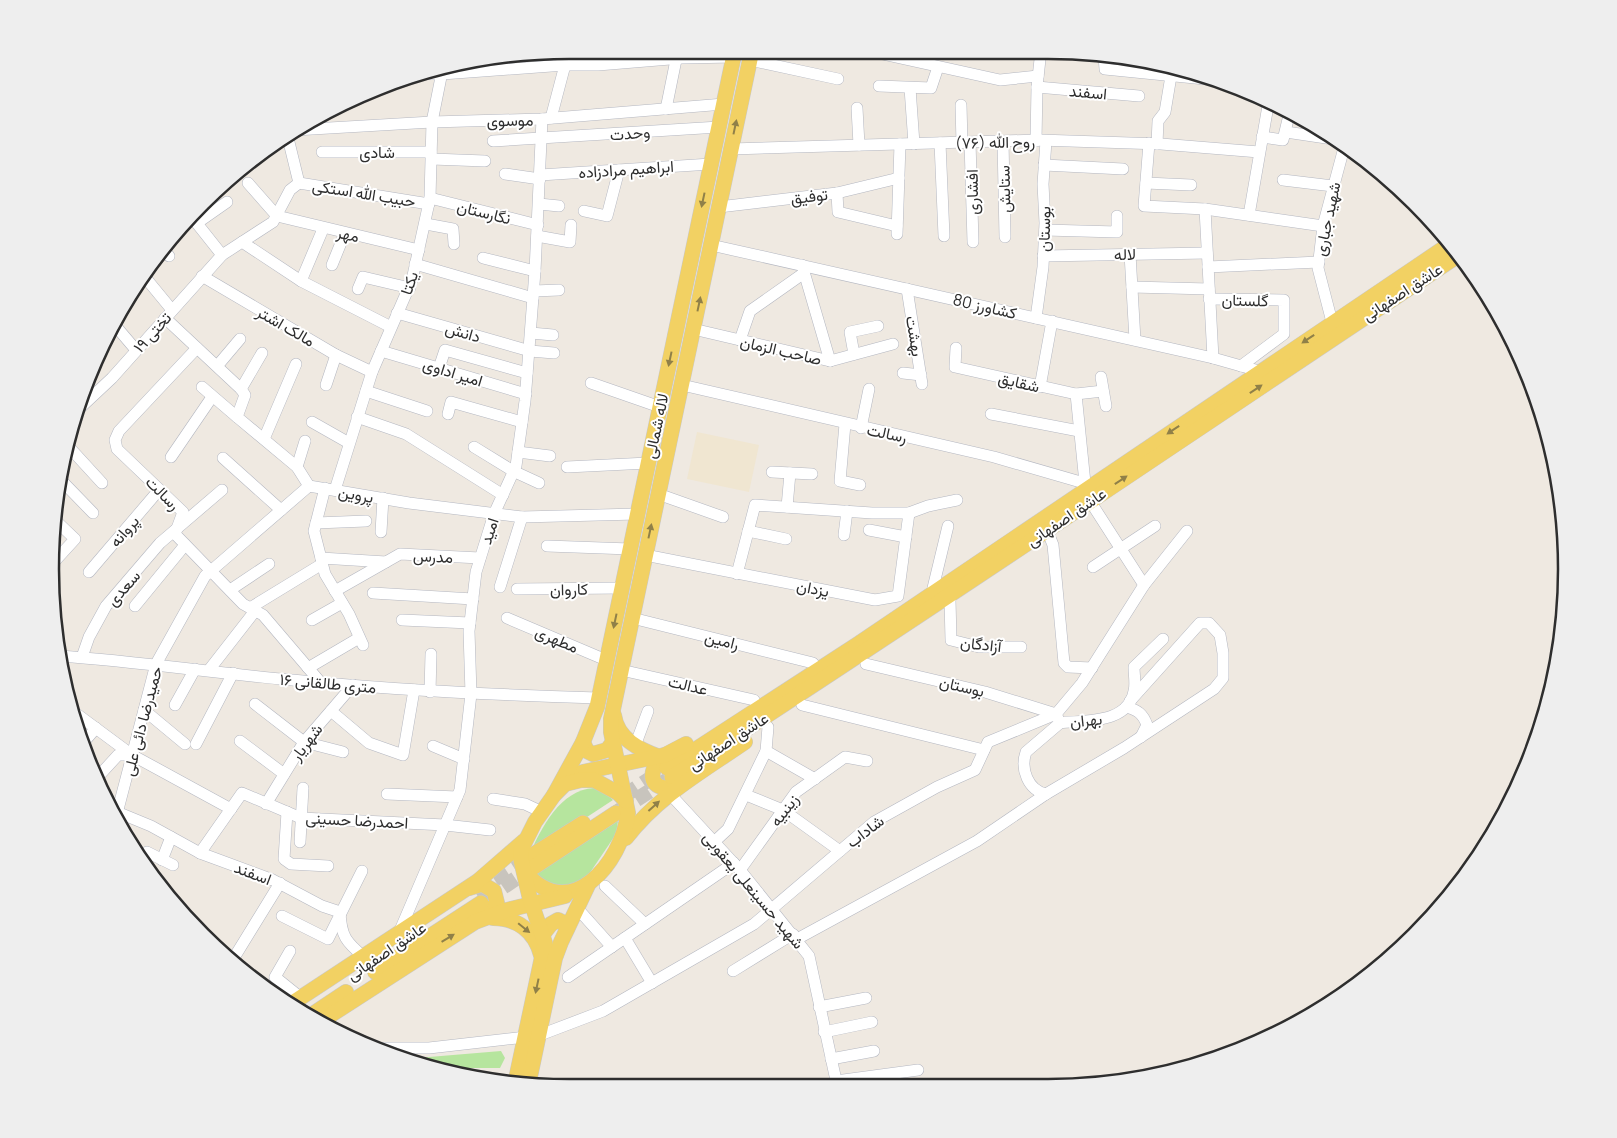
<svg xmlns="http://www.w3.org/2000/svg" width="1617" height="1138" viewBox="0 0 1617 1138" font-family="Manrope,Vazirmatn,sans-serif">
  <rect width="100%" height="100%" fill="#efe9e1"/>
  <!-- education -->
  <polygon fill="#f0e6d1" points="697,432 759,445 749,492 687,479"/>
  <!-- green -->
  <g fill="#b6e59e">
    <path d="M594 788 605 793 613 800 529 855C542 827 560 790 594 788Z"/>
    <polygon points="618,821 616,834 608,846 587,877 575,885 552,886 536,874"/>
    <polygon points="501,1051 505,1058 500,1068 430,1068 405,1059"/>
  </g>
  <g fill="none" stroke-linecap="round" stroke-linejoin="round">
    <!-- major-tunnel -->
    <g stroke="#c8c4bd" stroke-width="15" stroke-dasharray="15 8" stroke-linecap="butt">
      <polyline points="624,796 663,770"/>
      <polyline points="617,812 667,780"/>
      <polyline points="475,892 531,856"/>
      <polyline points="484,900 533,867"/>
    </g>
    <defs>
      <g id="minor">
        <polyline points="864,50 1000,80 1038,76"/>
        <polyline points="1104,56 1105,69 1215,80"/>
        <polyline points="750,60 838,79"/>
        <polyline points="417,74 442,74 565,65 598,65 682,58 734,57"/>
        <polyline points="879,86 931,88 938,67"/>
        <polyline points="1037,87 1139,96"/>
        <polyline points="910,88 914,144"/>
        <polyline points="961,105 962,143"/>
        <polyline points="857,108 859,145"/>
        <polyline points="666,109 678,50"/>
        <polyline points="551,118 565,65 566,50"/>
        <polyline points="295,130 432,122 542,119 724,104"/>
        <polyline points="1286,132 1333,139"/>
        <polyline points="1262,137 1283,140 1290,111"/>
        <polyline points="493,141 719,127"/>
        <polyline points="1003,141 1005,237"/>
        <polyline points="1036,141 1037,87 1041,50"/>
        <polyline points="970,142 973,242"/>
        <polyline points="940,143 944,236"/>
        <polyline points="1149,143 1144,206 1205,209 1323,226"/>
        <polyline points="1157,144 1158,121 1165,112 1171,76"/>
        <polyline points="731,149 1039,140 1161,144 1259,152"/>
        <polyline points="322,152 431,152"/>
        <polyline points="432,159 485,161"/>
        <polyline points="1044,165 1123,169"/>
        <polyline points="505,174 540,179"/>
        <polyline points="540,175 711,164"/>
        <polyline points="1283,180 1333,186"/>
        <polyline points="248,183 277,216 419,250"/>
        <polyline points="299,183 429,204"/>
        <polyline points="1146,183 1191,185"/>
        <polyline points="837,193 838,212 897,226"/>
        <polyline points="430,198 538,225"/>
        <polyline points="539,204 559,206"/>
        <polyline points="719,207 837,193 899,178"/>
        <polyline points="1205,209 1213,358"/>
        <polyline points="584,211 607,216 619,170"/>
        <polyline points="1249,215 1269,100"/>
        <polyline points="191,216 222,255"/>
        <polyline points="197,223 227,202"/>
        <polyline points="426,224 453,229 454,244"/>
        <polyline points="1045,230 1117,232 1117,216"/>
        <polyline points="897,234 900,144"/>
        <polyline points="537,236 570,242 571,225"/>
        <polyline points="242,242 273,222 290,190 299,183 287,134"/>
        <polyline points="711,245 1213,358 1259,371"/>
        <polyline points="163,249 169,256"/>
        <polyline points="1130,254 1135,340"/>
        <polyline points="1043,256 1207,253"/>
        <polyline points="483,258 535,271"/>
        <polyline points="415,264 533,298"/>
        <polyline points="332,265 345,233"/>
        <polyline points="802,265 830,361"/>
        <polyline points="1208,267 1319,262"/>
        <polyline points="144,276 172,310"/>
        <polyline points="202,276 336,355 372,372"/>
        <polyline points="301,281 323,229"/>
        <polyline points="1132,287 1209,289"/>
        <polyline points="358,289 363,277 410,288"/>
        <polyline points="907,289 922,384"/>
        <polyline points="534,291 559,290"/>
        <polyline points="1209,299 1284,300 1284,334 1241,366"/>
        <polyline points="397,313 530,351 554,353"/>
        <polyline points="165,318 241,389 245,395 237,417 297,467 309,486 409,503 522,517 637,514"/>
        <polyline points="1036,318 1043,267 1045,223 1043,184 1046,141"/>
        <polyline points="1332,322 1318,268 1323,226 1345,144"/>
        <polyline points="113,323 136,350"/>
        <polyline points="693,329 830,361 893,344"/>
        <polyline points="531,333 553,335"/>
        <polyline points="740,340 750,311 804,273"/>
        <polyline points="197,348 119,431 115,440 117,449 183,512 175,534 243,604 263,615 321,683"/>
        <polyline points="956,348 955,367 1076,394 1103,391"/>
        <polyline points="381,351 526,394"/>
        <polyline points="854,354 850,332 878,326"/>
        <polyline points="218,365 240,339"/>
        <polyline points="439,368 445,350 527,373"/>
        <polyline points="903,373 921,375"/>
        <polyline points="1101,377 1106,406"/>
        <polyline points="591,383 660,407"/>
        <polyline points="326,385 336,355"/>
        <polyline points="682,385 994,457 1091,485"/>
        <polyline points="202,387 237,417"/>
        <polyline points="1040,387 1052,321"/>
        <polyline points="241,389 262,353"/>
        <polyline points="366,391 427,411"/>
        <polyline points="1076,394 1085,483"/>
        <polyline points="80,408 112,378 222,255 242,242 301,281 391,327"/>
        <polyline points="448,414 451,402 522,422"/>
        <polyline points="991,414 1079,431"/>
        <polyline points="357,417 406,434 503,495"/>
        <polyline points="312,422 349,443"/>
        <polyline points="845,424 840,481 860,485"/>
        <polyline points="861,428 869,389"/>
        <polyline points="264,439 296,364"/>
        <polyline points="69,447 102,483"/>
        <polyline points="474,447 513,471 539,483"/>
        <polyline points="518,452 550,456"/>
        <polyline points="171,457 212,397"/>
        <polyline points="223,458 281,510"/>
        <polyline points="297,467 305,441"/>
        <polyline points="567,467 648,463"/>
        <polyline points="772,472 812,474"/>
        <polyline points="60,479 93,513"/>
        <polyline points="325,488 314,531 325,574 349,614 363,645"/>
        <polyline points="335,490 372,372 412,280 430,198 432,122 443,67"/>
        <polyline points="658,494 723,517"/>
        <polyline points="1090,501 1144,585"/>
        <polyline points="787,507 790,473"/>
        <polyline points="54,519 75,539 54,562"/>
        <polyline points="316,523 366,521"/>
        <polyline points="869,530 906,537"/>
        <polyline points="1047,530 1053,545 1064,663 1068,667 1092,668"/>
        <polyline points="748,531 786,539"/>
        <polyline points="381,532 383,498"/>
        <polyline points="844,535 847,511"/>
        <polyline points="547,546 630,549"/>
        <polyline points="645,555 875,600 898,596 909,513"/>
        <polyline points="321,558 386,562"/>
        <polyline points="1093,567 1155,526"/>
        <polyline points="89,572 159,490"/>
        <polyline points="737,574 755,505 872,513 909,513 928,506 957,500"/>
        <polyline points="500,587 522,517"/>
        <polyline points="933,588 948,526"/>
        <polyline points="517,589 622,588"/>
        <polyline points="230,590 269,564"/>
        <polyline points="335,591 400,554 480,558"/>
        <polyline points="373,593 473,599"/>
        <polyline points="950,600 951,640 979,647 1021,647"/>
        <polyline points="135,606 185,545"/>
        <polyline points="250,608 322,564"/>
        <polyline points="507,618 606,660"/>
        <polyline points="632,618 813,663"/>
        <polyline points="312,620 342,603"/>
        <polyline points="402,620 470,623"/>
        <path d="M58 656C136 661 214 673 292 680 394 690 496 695 598 698"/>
        <polyline points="82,657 89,637 106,606 160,543 222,490"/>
        <path d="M866 664 985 692 1056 714 1060 723C1086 720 1128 724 1134 691 1136 684 1134 675 1134 667L1163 639"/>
        <polyline points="308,668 359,638"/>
        <polyline points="209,670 255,611"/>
        <polyline points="621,670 754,700"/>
        <polyline points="430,692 431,654"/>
        <polyline points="255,704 304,742 343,752"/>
        <polyline points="175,705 195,669"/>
        <polyline points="802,705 984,750"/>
        <path d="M1126 707C1138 710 1143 714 1147 725L1141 737"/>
        <polyline points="70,709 132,755 231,809"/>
        <polyline points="144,710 185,744"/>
        <polyline points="331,711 369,743 403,755 414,690"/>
        <polyline points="240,741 284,774"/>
        <polyline points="83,743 96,728"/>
        <polyline points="196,744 233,673"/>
        <polyline points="433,746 464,759"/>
        <polyline points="635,746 648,711"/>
        <polyline points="766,751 815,779"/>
        <polyline points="96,779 118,755 132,755"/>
        <polyline points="387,794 457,797"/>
        <polyline points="670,794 740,870 809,956 837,1085"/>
        <path d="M1046 794C1028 790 1020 769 1026 752L1060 723"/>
        <polyline points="746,795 783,810 840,851"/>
        <polyline points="493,799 525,804 542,812"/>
        <polyline points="266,804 304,742 353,685"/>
        <path d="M117 812 151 826 200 853 273 880 322 906 340 912C341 936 346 942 364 957"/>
        <polyline points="287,812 284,859 291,864 328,866"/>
        <polyline points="116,817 156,664 205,576 309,486"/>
        <polyline points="300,842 303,788"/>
        <polyline points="714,842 728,829 766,751 768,727"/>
        <polyline points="147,852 173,865"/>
        <polyline points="200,853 242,793 301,818 445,825 490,830"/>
        <polyline points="162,860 171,837"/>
        <polyline points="740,870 796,792 845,757 867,761"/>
        <polyline points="605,886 645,924"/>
        <polyline points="167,893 168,894"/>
        <polyline points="577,908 612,947"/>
        <polyline points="282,916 328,939 362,871"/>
        <polyline points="398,935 460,790 471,694 469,631 476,572 494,514 516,466 525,401 535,271 542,119"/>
        <polyline points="625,938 652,983"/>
        <polyline points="797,939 977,841 1046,794 1124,748 1214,689 1223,678 1223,653 1220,635 1209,623 1200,623 1130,701"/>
        <polyline points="290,951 275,977 301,998"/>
        <polyline points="232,961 280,883"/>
        <polyline points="733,971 793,934"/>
        <polyline points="568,977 734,863"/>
        <polyline points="819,1007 866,998"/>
        <polyline points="824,1032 872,1022"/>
        <polyline points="540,1035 603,1011 754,924 874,822 937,787 975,770 988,742 1056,714 1082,683 1144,585 1187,531"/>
        <polyline points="374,1048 429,1048 526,1037"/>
        <polyline points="831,1059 874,1051"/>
        <polyline points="836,1081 918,1070"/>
      </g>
      <g id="major">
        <path d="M614 715C617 739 640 750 660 757"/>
        <polyline points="583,742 587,751 593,754 607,750 613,742"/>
        <path d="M665 755 654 768C647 788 666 791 680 785"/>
        <polyline points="667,768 858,644 1450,244"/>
        <path d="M672 777C937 607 1196 429 1459 255"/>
        <polyline points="565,784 573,777 583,772 665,755 686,744"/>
        <polyline points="554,795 583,742 597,707 735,50"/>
        <path d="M626 838C658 796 703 771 745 742"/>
        <polyline points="531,856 583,823"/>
        <polyline points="534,867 616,813"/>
        <path d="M524 871C570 926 622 863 628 813L611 732V719L752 50"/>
        <polyline points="469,888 482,884 494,891 497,903 483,917"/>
        <path d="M493 918C517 918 535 931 541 955"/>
        <polyline points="543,934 551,924 558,920 564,923 567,929"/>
        <polyline points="375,972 481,903"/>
        <polyline points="291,1004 478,881 524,841"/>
        <polyline points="310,1016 346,992"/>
        <polyline points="320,1022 475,922 507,910 565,896"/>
        <polyline points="515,1084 545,943 530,899 521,860 521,850 535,822 554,795 565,784 581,780 594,780 618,793 626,801"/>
        <polyline points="528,1086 555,958 561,942 588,885"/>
      </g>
    </defs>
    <!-- minor casing -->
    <use href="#minor" stroke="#b4b7c1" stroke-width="12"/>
    <!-- major casing -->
    <use href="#major" stroke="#c9c9c9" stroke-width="16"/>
    <!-- minor -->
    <use href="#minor" stroke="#fff" stroke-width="11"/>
    <!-- major -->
    <use href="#major" stroke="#f2d163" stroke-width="15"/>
  </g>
  <!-- one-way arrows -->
  <defs><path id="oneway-solid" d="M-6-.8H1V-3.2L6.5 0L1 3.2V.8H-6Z" transform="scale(1.25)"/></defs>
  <g fill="#908048">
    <use href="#oneway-solid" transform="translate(735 127) rotate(-78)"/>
    <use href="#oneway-solid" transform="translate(703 200) rotate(102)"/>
    <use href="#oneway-solid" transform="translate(699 304) rotate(-78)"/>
    <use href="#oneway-solid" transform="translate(1308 339) rotate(146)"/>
    <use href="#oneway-solid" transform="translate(670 359) rotate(102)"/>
    <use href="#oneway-solid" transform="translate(1256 389) rotate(-34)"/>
    <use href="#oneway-solid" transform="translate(1173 430) rotate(146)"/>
    <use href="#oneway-solid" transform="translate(1121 480) rotate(-34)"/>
    <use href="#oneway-solid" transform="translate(650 531) rotate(-78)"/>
    <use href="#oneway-solid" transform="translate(615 621) rotate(102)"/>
    <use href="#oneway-solid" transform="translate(654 806) rotate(-42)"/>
    <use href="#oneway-solid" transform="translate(524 928) rotate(39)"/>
    <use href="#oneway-solid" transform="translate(448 938) rotate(-31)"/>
    <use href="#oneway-solid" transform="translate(537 986) rotate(102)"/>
  </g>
  <g text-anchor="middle" stroke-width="4" stroke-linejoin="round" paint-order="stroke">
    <!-- street labels -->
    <g font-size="16" fill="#2e2e2e" stroke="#fff">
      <text transform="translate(1088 92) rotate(5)" y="6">اسفند</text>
      <text transform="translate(510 120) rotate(-1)" y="6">موسوی</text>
      <text transform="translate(630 133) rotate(-4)" y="6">وحدت</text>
      <text transform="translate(995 142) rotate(-1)" y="6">روح الله (۷۶)</text>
      <text x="377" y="158">شادی</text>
      <text transform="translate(626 169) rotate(-4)" y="6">ابراهیم مرادزاده</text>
      <text transform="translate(1004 189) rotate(-91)" y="6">ستایش</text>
      <text transform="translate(972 192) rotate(-91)" y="6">افشاری</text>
      <text transform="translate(364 193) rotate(9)" y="6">حبیب الله استکی</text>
      <text transform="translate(809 196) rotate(-7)" y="6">توفیق</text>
      <text transform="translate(484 212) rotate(14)" y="6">نگارستان</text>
      <text transform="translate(1327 219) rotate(-78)" y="6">شهید جباری</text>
      <text transform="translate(1044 229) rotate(-89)" y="6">بوستان</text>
      <text transform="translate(348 234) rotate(12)" y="6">مهر</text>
      <text transform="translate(1125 254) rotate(-1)" y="6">لاله</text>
      <text transform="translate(409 283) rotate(-71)" y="6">یکتا</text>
      <text transform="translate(1402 292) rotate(-33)" y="6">عاشق اصفهانی</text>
      <text transform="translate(1245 300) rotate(1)" y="6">گلستان</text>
      <text transform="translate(985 306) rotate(13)" y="6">کشاورز 80</text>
      <text transform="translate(286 326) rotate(30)" y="6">مالک اشتر</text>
      <text transform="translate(152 332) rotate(-48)" y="6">تختی ۱۹</text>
      <text transform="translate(463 332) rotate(16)" y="6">دانش</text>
      <text transform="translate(915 336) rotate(81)" y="6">بهشت</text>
      <text transform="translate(781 350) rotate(13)" y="6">صاحب الزمان</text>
      <text transform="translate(453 372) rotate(17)" y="6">امیر اداوی</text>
      <text transform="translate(1019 382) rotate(13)" y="6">شقایق</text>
      <text transform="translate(656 426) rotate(-78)" y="6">لاله شمالی</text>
      <text transform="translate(887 433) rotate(12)" y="6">رسالت</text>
      <text transform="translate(163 493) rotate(45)" y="6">رسالت</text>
      <text transform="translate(356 494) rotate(10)" y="6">پروین</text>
      <text transform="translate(1066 517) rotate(-34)" y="6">عاشق اصفهانی</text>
      <text transform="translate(124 531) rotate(-49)" y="6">پروانه</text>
      <text transform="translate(489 531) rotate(-72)" y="6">امید</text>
      <text transform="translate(433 556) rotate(3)" y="6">مدرس</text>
      <text transform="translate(123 588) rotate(-49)" y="6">سعدی</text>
      <text transform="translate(813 588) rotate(11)" y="6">یزدان</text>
      <text transform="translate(569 589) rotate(-1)" y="6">کاروان</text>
      <text transform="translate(557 639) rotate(23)" y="6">مطهری</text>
      <text transform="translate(722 640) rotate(14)" y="6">رامین</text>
      <text transform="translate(981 644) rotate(6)" y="6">آزادگان</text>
      <text transform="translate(328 683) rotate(5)" y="6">۱۶ متری طالقانی</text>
      <text transform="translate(688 685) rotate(13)" y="6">عدالت</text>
      <text transform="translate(962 686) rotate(13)" y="6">بوستان</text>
      <text transform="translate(1086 720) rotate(-6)" y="6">بهران</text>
      <text transform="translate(142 721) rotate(-75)" y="6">حمیدرضا دائی علی</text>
      <text transform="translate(728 741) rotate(-33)" y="6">عاشق اصفهانی</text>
      <text transform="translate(306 742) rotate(-53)" y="6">شهریار</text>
      <text transform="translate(784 810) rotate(-53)" y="6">زینبیه</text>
      <text transform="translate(357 820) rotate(3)" y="6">احمدرضا حسینی</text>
      <text transform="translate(865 831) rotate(-37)" y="6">شاداب</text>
      <text transform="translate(253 873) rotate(21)" y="6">اسفند</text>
      <text transform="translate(754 890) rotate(50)" y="6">شهید حسینعلی یعقوبی</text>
      <text transform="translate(386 951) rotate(-34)" y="6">عاشق اصفهانی</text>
    </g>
  </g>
  <!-- crop -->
  <path d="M0 0H1617V1138H0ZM569 59H1048A510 510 0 0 1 1558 569V569A510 510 0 0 1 1048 1079H569A510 510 0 0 1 59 569V569A510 510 0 0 1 569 59Z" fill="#eee" fill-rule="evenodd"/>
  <path fill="none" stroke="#2e2e2e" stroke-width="2.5" d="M569 59H1048A510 510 0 0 1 1558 569V569A510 510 0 0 1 1048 1079H569A510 510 0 0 1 59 569V569A510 510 0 0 1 569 59Z"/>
</svg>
